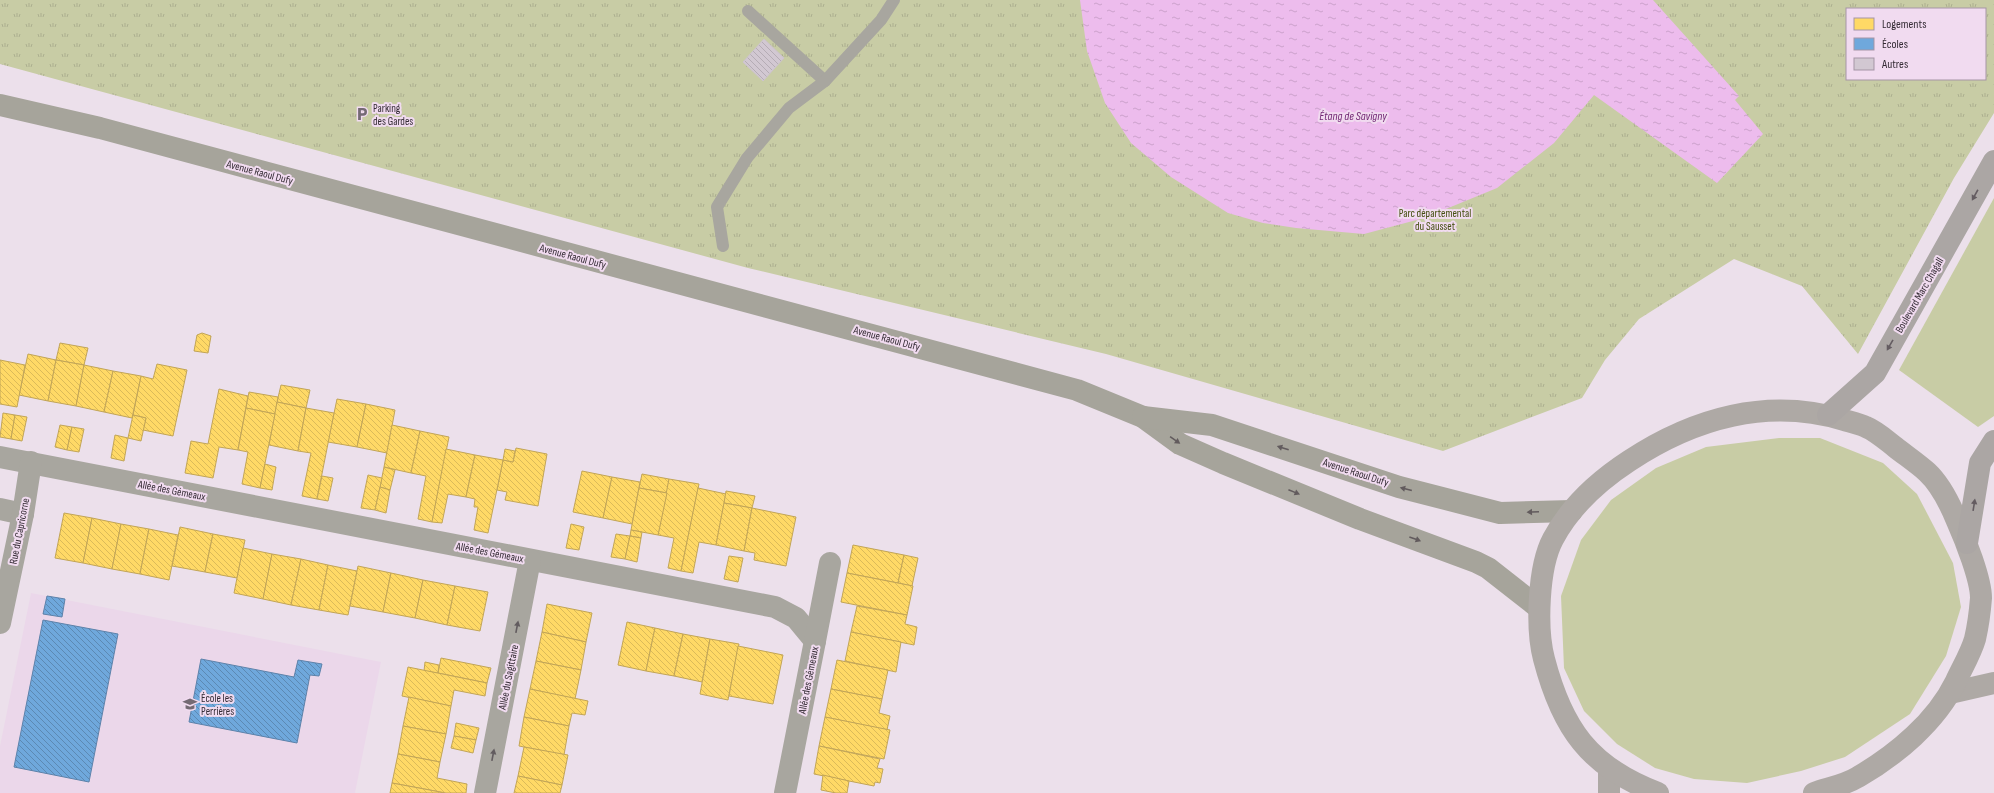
<svg xmlns="http://www.w3.org/2000/svg" width="1994" height="793" viewBox="0 0 1994 793" font-family="'Sofia Sans Condensed',sans-serif">
  <defs>
    <pattern id="park-tufts" width="24" height="20" patternUnits="userSpaceOnUse"><rect width="24" height="20" fill="#c8cca5"/><path d="M3 7l-1-3M5 7V3M7 7l1-3M15 17l-1-3M17 17v-4M19 17l1-3" fill="none" stroke="#acaf8f"/></pattern>
    <pattern id="water-ripples" width="26" height="14" patternUnits="userSpaceOnUse"><rect width="26" height="14" fill="#edbced"/><path d="M2 4q2-2 4 0t4 0M15 11q2-2 4 0t4 0" fill="none" stroke="#cca2cc"/></pattern>
    <pattern id="homes-back-hatch" width="6" height="6" patternUnits="userSpaceOnUse"><rect width="6" height="6" fill="#ffd966"/><path d="M-1 5l2 2M0 0l6 6M5-1l2 2" fill="none" stroke="#dbba59"/></pattern>
    <pattern id="schools-back-hatch" width="6" height="6" patternUnits="userSpaceOnUse"><rect width="6" height="6" fill="#6fa8dc"/><path d="M-1 5l2 2M0 0l6 6M5-1l2 2" fill="none" stroke="#5c89b3"/></pattern>
    <pattern id="building-back-hatch" width="6" height="6" patternUnits="userSpaceOnUse"><rect width="6" height="6" fill="#d2c8d2"/><path d="M-1 5l2 2M0 0l6 6M5-1l2 2" fill="none" stroke="#b5acb5"/></pattern>
  </defs>
  <rect width="100%" height="100%" fill="#ece0eb"/>
  <!-- built -->
  <polygon fill="#ebd7ea" points="31,593 381,662 355,793 0,793 0,746"/>
  <!-- green -->
  <g fill="#c8cca5">
    <polygon points="1994,198 1994,416 1978,427 1899,370"/>
    <polygon points="1779,438 1820,438 1883,463 1917,494 1953,563 1961,607 1946,656 1910,714 1845,757 1801,771 1747,783 1694,779 1655,768 1617,744 1584,711 1564,668 1561,596 1581,540 1611,500 1656,468 1706,447"/>
  </g>
  <!-- park -->
  <path fill="url(#park-tufts)" fill-rule="evenodd" d="M0 0H1994V113L1954 178 1858 354 1802 286 1734 259 1639 319 1605 360 1582 398 1443 451 1106 354 748 268 0 64ZM1847 9H1985V79H1847Z"/>
  <!-- water -->
  <polygon fill="url(#water-ripples)" points="1080,0 1653,0 1739,96 1735,100 1763,134 1717,183 1594,95 1554,143 1497,188 1424,218 1364,234 1296,228 1263,223 1228,213 1171,177 1131,143 1105,103 1087,51"/>
  <!-- homes -->
  <g fill="url(#homes-back-hatch)" stroke="#c2a557">
    <polygon points="202,333 211,336 208,353 194,351 197,335"/>
    <polygon points="60,343 88,348 84,365 56,360"/>
    <polygon points="28,354 56,360 48,401 19,395"/>
    <polygon points="0,360 25,365 17,407 0,404"/>
    <polygon points="56,360 84,365 76,406 48,401"/>
    <polygon points="157,364 187,370 173,436 143,430 146,418 133,415 141,376 153,379"/>
    <polygon points="84,365 113,371 104,412 76,406"/>
    <polygon points="113,371 141,376 132,418 104,412"/>
    <polygon points="281,385 310,390 306,408 277,402"/>
    <polygon points="219,389 248,396 238,450 219,447 213,478 185,473 191,441 208,444"/>
    <polygon points="249,392 278,397 275,414 246,408"/>
    <polygon points="337,399 366,404 357,447 328,442"/>
    <polygon points="277,402 306,408 298,451 269,445"/>
    <polygon points="366,404 395,410 387,453 357,447"/>
    <polygon points="246,408 275,414 260,488 242,484 248,452 238,450"/>
    <polygon points="306,408 334,413 317,499 302,496 311,453 298,451"/>
    <polygon points="3,413 15,415 11,439 0,437"/>
    <polygon points="15,415 27,417 22,441 11,439"/>
    <polygon points="133,415 146,418 141,441 128,438"/>
    <polygon points="60,425 72,427 67,450 55,447"/>
    <polygon points="392,425 420,431 411,473 384,467"/>
    <polygon points="72,427 84,429 79,452 67,450"/>
    <polygon points="420,431 449,437 432,522 418,519 426,476 411,473"/>
    <polygon points="115,435 128,438 124,461 111,458"/>
    <polygon points="516,448 547,454 538,506 505,500 507,492 497,490 503,460 513,462"/>
    <polygon points="446,449 475,455 466,497 448,494 442,523 432,522"/>
    <polygon points="505,449 515,451 513,462 503,460"/>
    <polygon points="475,455 503,460 488,533 474,530 478,507 474,507 475,499 466,497"/>
    <polygon points="265,464 276,467 272,490 260,488"/>
    <polygon points="384,467 395,470 390,490 380,487"/>
    <polygon points="582,471 612,477 603,518 573,512"/>
    <polygon points="642,474 669,479 667,493 639,488"/>
    <polygon points="368,475 382,478 375,510 361,508"/>
    <polygon points="322,476 333,478 328,501 317,499"/>
    <polygon points="612,477 640,482 632,524 603,518"/>
    <polygon points="669,479 699,484 681,571 668,568 674,538 658,535"/>
    <polygon points="380,487 390,490 386,513 375,510"/>
    <polygon points="639,488 667,493 658,535 631,530"/>
    <polygon points="698,488 726,494 716,545 699,542 693,573 681,571"/>
    <polygon points="726,491 755,496 752,508 724,503"/>
    <polygon points="724,503 752,508 744,551 716,545"/>
    <polygon points="752,508 796,517 786,566 754,560 755,553 744,551"/>
    <polygon points="64,513 92,518 83,563 55,558"/>
    <polygon points="92,518 121,524 112,569 83,563"/>
    <polygon points="121,524 149,529 140,574 112,569"/>
    <polygon points="571,524 584,527 579,550 566,548"/>
    <polygon points="180,527 213,534 205,572 172,566"/>
    <polygon points="149,529 178,535 169,580 140,574"/>
    <polygon points="631,530 642,532 641,538 630,536"/>
    <polygon points="213,534 245,540 237,578 205,572"/>
    <polygon points="616,534 630,536 625,559 611,557"/>
    <polygon points="630,536 641,538 637,562 625,559"/>
    <polygon points="853,545 904,555 898,583 847,573"/>
    <polygon points="243,548 272,554 263,599 234,593"/>
    <polygon points="272,554 301,559 291,605 263,599"/>
    <polygon points="904,555 918,558 912,586 898,583"/>
    <polygon points="729,556 743,558 738,582 724,579"/>
    <polygon points="301,559 328,565 319,610 291,605"/>
    <polygon points="328,565 357,571 348,615 319,610"/>
    <polygon points="358,566 391,573 383,612 350,606"/>
    <polygon points="391,573 423,580 415,618 383,612"/>
    <polygon points="847,573 913,586 907,615 841,602"/>
    <polygon points="423,580 455,586 447,625 415,618"/>
    <polygon points="455,586 488,592 480,631 447,625"/>
    <polygon points="547,604 592,613 586,642 542,632"/>
    <polygon points="857,606 907,615 905,624 917,627 914,645 851,632"/>
    <polygon points="627,622 655,628 646,671 618,665"/>
    <polygon points="655,628 683,634 674,676 646,671"/>
    <polygon points="542,632 586,642 581,670 536,661"/>
    <polygon points="851,632 901,642 896,672 845,661"/>
    <polygon points="683,634 710,639 702,682 674,676"/>
    <polygon points="710,639 739,644 728,700 700,694"/>
    <polygon points="738,646 783,655 773,704 729,696"/>
    <polygon points="441,658 491,668 487,683 438,673"/>
    <polygon points="837,660 888,670 882,699 831,689"/>
    <polygon points="536,661 581,670 575,699 530,689"/>
    <polygon points="425,662 439,665 438,673 424,671"/>
    <polygon points="408,667 487,683 485,696 454,690 451,706 402,696"/>
    <polygon points="530,689 588,701 585,715 572,713 569,726 524,717"/>
    <polygon points="831,689 882,699 879,713 890,716 887,730 825,717"/>
    <polygon points="409,697 451,706 446,734 403,726"/>
    <polygon points="524,717 569,726 564,755 519,746"/>
    <polygon points="825,717 890,730 884,759 819,746"/>
    <polygon points="456,723 479,728 476,740 454,736"/>
    <polygon points="403,726 446,734 440,762 398,754"/>
    <polygon points="454,736 476,740 473,753 451,748"/>
    <polygon points="819,746 880,759 877,768 883,769 880,783 875,782 874,786 814,774"/>
    <polygon points="524,747 568,755 562,785 518,776"/>
    <polygon points="398,754 440,762 437,778 467,784 466,793 446,793 392,783"/>
    <polygon points="823,775 849,781 847,793 836,793 821,790"/>
    <polygon points="518,776 562,785 560,793 514,793"/>
    <polygon points="392,783 435,791 444,793 390,793"/>
  </g>
  <!-- schools -->
  <g fill="url(#schools-back-hatch)" stroke="#5d82aa">
    <polygon points="47,596 65,599 62,617 43,614"/>
    <polygon points="43,620 118,634 89,782 14,767"/>
    <polygon points="201,659 294,677 298,660 322,664 319,676 310,675 297,743 189,722"/>
  </g>
  <!-- building -->
  <polygon fill="url(#building-back-hatch)" stroke="#cdc4cd" points="764,39 784,58 763,81 743,62"/>
  <g fill="none" stroke-linecap="round" stroke-linejoin="round">
    <!-- lane -->
    <g stroke="#a8a69f" stroke-width="12">
      <polyline points="748,11 825,81"/>
      <polyline points="723,246 717,207 747,158 789,108 825,81 881,20 894,0"/>
    </g>
    <!-- street -->
    <g stroke="#a8a69f" stroke-width="22">
      <polyline points="0,457 775,607 796,618 815,641 785,793"/>
      <polyline points="0,509 23,514"/>
      <polyline points="0,623 23,514 31,462"/>
      <polyline points="815,641 830,563"/>
      <polyline points="485,793 530,560"/>
    </g>
    <!-- secondary -->
    <g stroke="#a6a49b" stroke-width="22">
      <polyline points="0,105 100,128 1077,390 1143,417 1180,444 1223,463 1360,519 1476,562 1488,568 1539,608"/>
      <polyline points="1143,417 1212,425 1399,487 1500,513 1572,511"/>
    </g>
    <!-- primary -->
    <g stroke="#aea9a5" stroke-width="22">
      <polyline points="1950,693 1994,683"/>
      <polyline points="1609,769 1609,793"/>
      <path d="M1658 793C1589 767 1562 728 1544 659 1536 629 1538 567 1553 539 1570 507 1600 480 1629 461 1694 418 1768 397 1844 420 1851 422 1860 424 1866 427 1876 431 1886 440 1895 447 1905 455 1917 463 1927 472 1940 484 1950 504 1957 521 1965 539 1981 579 1981 598 1980 611 1978 626 1975 639 1971 653 1962 668 1956 681 1936 722 1896 755 1858 777 1845 785 1828 788 1814 793"/>
    </g>
    <!-- highway -->
    <g stroke="#aba6a4" stroke-width="22">
      <polyline points="1828,415 1875,373 1994,161"/>
      <polyline points="1967,543 1980,463 1994,441"/>
    </g>
  </g>
  <!-- one-way arrows -->
  <defs><path id="oneway-solid" d="M-6-.8H1V-3.2L6.5 0L1 3.2V.8H-6Z"/></defs>
  <g fill="#645c61">
    <use href="#oneway-solid" transform="translate(1975 195) rotate(119)"/>
    <use href="#oneway-solid" transform="translate(1890 345) rotate(120)"/>
    <use href="#oneway-solid" transform="translate(1974 505) rotate(-81)"/>
  </g>
  <g fill="#625b5d">
    <use href="#oneway-solid" transform="translate(1175 440) rotate(35)"/>
    <use href="#oneway-solid" transform="translate(1283 448) rotate(-162)"/>
    <use href="#oneway-solid" transform="translate(1406 489) rotate(-166)"/>
    <use href="#oneway-solid" transform="translate(1294 492) rotate(22)"/>
    <use href="#oneway-solid" transform="translate(1533 512) rotate(178)"/>
    <use href="#oneway-solid" transform="translate(1415 539) rotate(20)"/>
  </g>
  <g fill="#625c5f">
    <use href="#oneway-solid" transform="translate(517 627) rotate(-79)"/>
    <use href="#oneway-solid" transform="translate(493 755) rotate(-79)"/>
  </g>
  <!-- icons -->
  <defs>
    <symbol id="parking-bare" viewBox="-9 -9 18 18"><path d="M-3.5-5.5H1a3.5 3.5 0 0 1 0 7H-1V5.5H-3.5ZM-1-3.4V-.6H.8a1.4 1.4 0 0 0 0-2.8Z" fill="#746a74" stroke="#f1dbf0" stroke-width="2.5" paint-order="stroke"/></symbol>
    <symbol id="school-bare" viewBox="-9 -9 18 18"><path d="M0-5L7-2L0 1L-7-2ZM-4 1L0 2.5L4 1V4Q0 6-4 4Z" fill="#746a74" stroke="#f1dbf0" stroke-width="2.5" paint-order="stroke"/></symbol>
  </defs>
  <g fill-rule="evenodd">
    <use href="#parking-bare" x="352" y="104" width="20" height="20"/>
    <use href="#school-bare" x="180" y="694" width="20" height="20"/>
  </g>
  <g text-anchor="middle" stroke-width="4" stroke-linejoin="round" paint-order="stroke">
    <!-- poi labels -->
    <g font-size="11" fill="#342b34" stroke="#f1dbf0" text-anchor="start">
      <text x="373" y="112">Parking<tspan x="373" dy="13">des Gardes</tspan></text>
      <text x="201" y="702">École les<tspan x="201" dy="13">Perrières</tspan></text>
    </g>
    <!-- street labels -->
    <g font-size="11" fill="#342b34" stroke="#f1dbf0">
      <text transform="translate(260 172) rotate(15)" y="4">Avenue Raoul Dufy</text>
      <text transform="translate(573 256) rotate(15)" y="4">Avenue Raoul Dufy</text>
      <text transform="translate(1919 295) rotate(-60)" y="4">Boulevard Marc Chagall</text>
      <text transform="translate(887 338) rotate(15)" y="4">Avenue Raoul Dufy</text>
      <text transform="translate(1356 472) rotate(18)" y="4">Avenue Raoul Dufy</text>
      <text transform="translate(172 490) rotate(11)" y="4">Allée des Gémeaux</text>
      <text transform="translate(19 531) rotate(-79)" y="4">Rue du Capricorne</text>
      <text transform="translate(490 552) rotate(11)" y="4">Allée des Gémeaux</text>
      <text transform="translate(508 677) rotate(-79)" y="4">Allée du Sagittaire</text>
      <text transform="translate(808 680) rotate(-79)" y="4">Allée des Gémeaux</text>
    </g>
    <!-- park labels -->
    <g font-size="11" fill="#434e0e" stroke="#f1dbf0">
      <text x="1435" y="217">Parc départemental<tspan x="1435" dy="13">du Sausset</tspan></text>
    </g>
    <!-- water labels -->
    <g font-size="12" font-style="italic" fill="#722874" stroke="#f1dbf0">
      <text x="1353" y="120">Étang de Savigny</text>
    </g>
  </g>
  <!-- legend -->
  <rect x="1846" y="8" width="140" height="72" fill="#f1dbf0" stroke="#a595a5"/>
  <rect x="1854" y="18" width="20" height="12" fill="#ffd966" stroke="#a595a5"/>
  <text x="1882" y="28" font-size="12" fill="#342b34">Logements</text>
  <rect x="1854" y="38" width="20" height="12" fill="#6fa8dc" stroke="#a595a5"/>
  <text x="1882" y="48" font-size="12" fill="#342b34">Écoles</text>
  <rect x="1854" y="58" width="20" height="12" fill="#d2c8d2" stroke="#a595a5"/>
  <text x="1882" y="68" font-size="12" fill="#342b34">Autres</text>
</svg>
